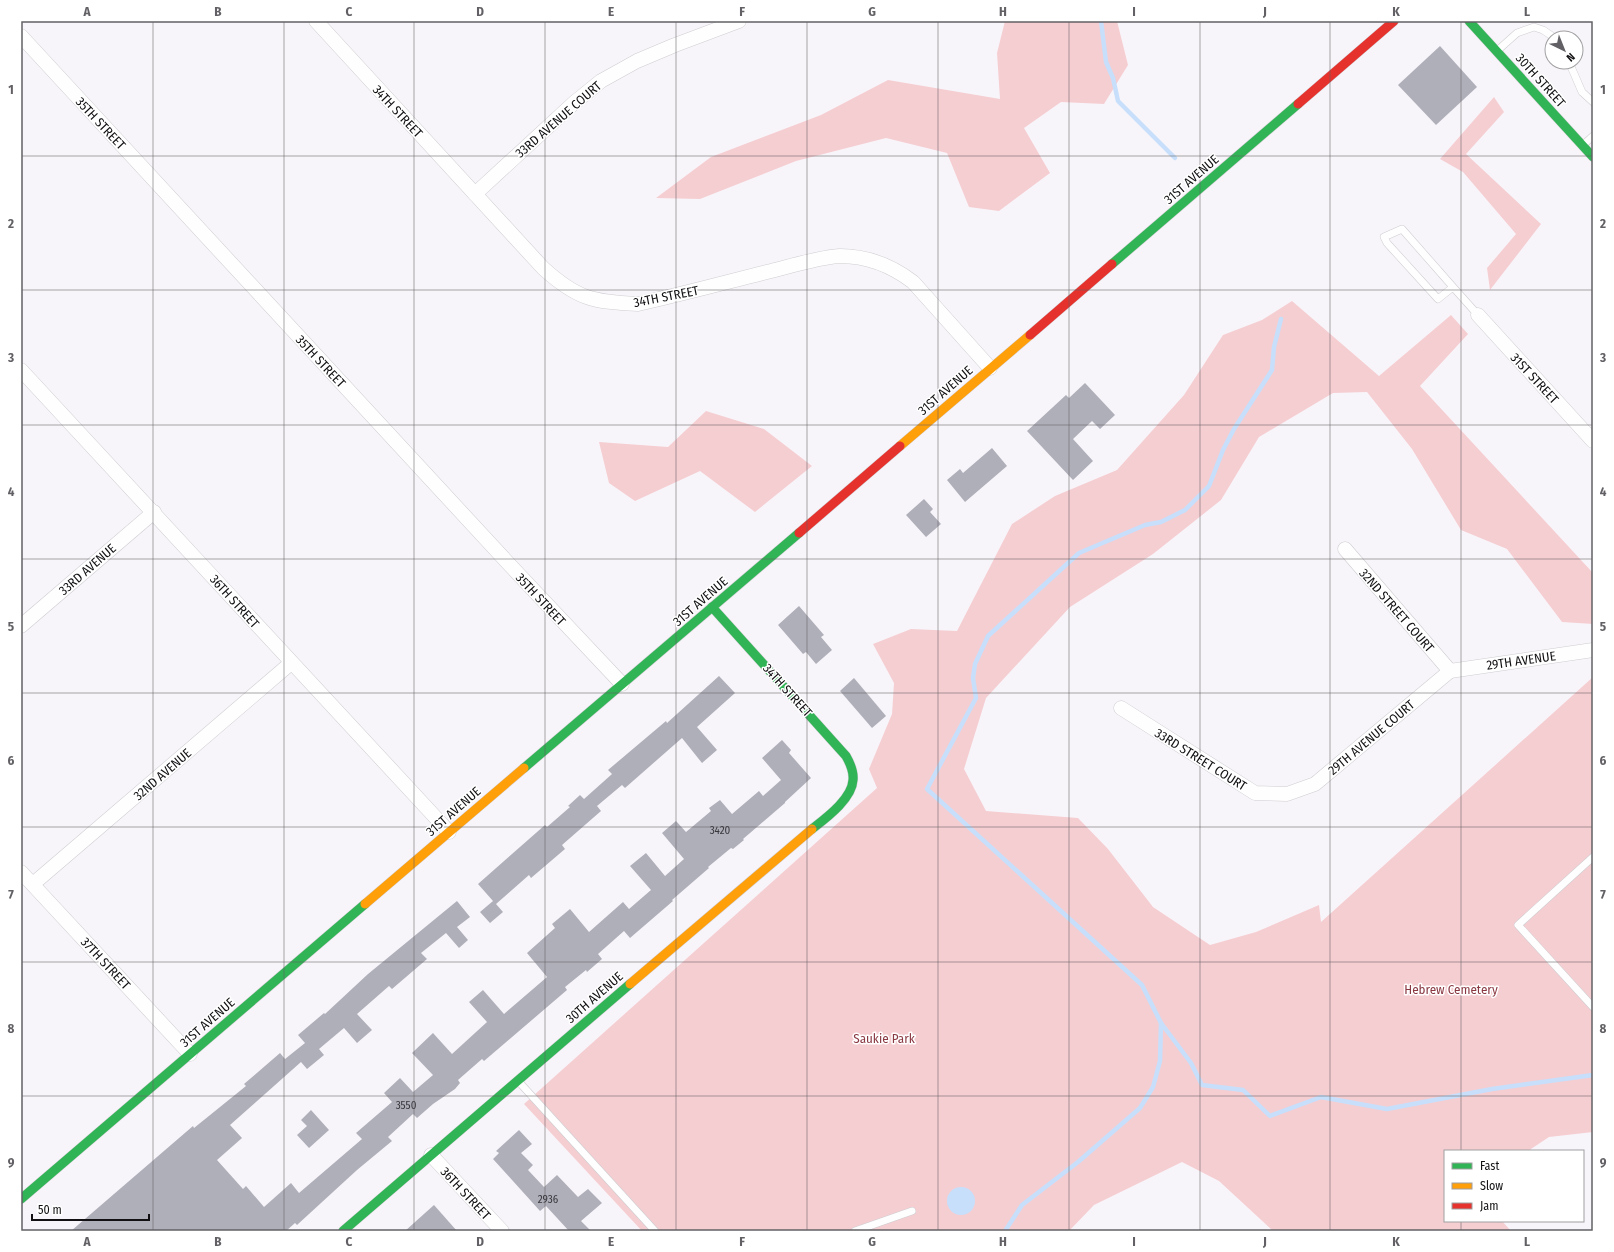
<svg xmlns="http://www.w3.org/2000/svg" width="1614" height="1252" viewBox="0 0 1614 1252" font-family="'Fira Sans Condensed',sans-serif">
  <rect width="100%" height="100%" fill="#f8f5fa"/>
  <!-- green -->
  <g fill="#f5ced2">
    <polygon points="1005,21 1117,21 1128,65 1104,104 1061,102 1024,128 1050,173 999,211 969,207 947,153 886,138 796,161 700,199 656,198 711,157 821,115 888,80 1000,99 997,53"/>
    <polygon points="1494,97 1504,112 1466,154 1541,224 1490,290 1487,268 1516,234 1463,172 1440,159"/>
    <polygon points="1292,301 1379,376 1451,315 1468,334 1420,386 1593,573 1593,624 1562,622 1507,549 1461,530 1412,449 1367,392 1333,393 1259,437 1221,500 1153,554 1070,607 986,698 964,769 986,811 1078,818 1108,849 1153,907 1210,945 1256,932 1319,905 1321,922 1593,677 1593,1132 1549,1137 1528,1151 1445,1151 1445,1221 1502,1221 1511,1231 1273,1231 1219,1181 1182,1162 1094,1205 1069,1231 642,1231 524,1104 877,788 869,769 892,714 894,683 873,644 911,629 957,631 1012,524 1055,496 1117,470 1184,395 1223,335 1262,320"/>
    <polygon points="706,411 764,429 812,466 755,512 700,471 635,501 609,483 599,442 668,447"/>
  </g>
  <!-- water -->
  <circle fill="#c7dffb" cx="961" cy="1201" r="14"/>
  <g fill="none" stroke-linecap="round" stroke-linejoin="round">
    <!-- stream -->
    <g stroke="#c7dffb" stroke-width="4.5">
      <polyline points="1101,21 1106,62 1113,78 1118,101 1175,158"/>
      <polyline points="1161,1023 1191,1063 1202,1085 1243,1090 1270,1116 1321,1097 1387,1109 1492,1089 1593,1075"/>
      <polyline points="1005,1231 1022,1205 1078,1162 1140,1108 1153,1087 1160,1061 1161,1023 1142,985 927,789 976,698 973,678 975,664 988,636 1079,553 1145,525 1161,522 1185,510 1209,486 1223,450 1234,429 1272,370 1274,347 1281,319"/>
    </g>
  </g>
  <!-- building -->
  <g fill="#afafba">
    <polygon points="1440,46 1477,87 1436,125 1398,85"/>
    <polygon points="1085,383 1115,415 1100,429 1092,421 1073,439 1093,461 1073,480 1027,431 1066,395 1069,398"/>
    <polygon points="992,448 1007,466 965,502 947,480 960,469 963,473"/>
    <polygon points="924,499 933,509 930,512 941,524 926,537 906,515"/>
    <polygon points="799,606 824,635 821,637 832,650 816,664 806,652 803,654 778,625"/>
    <polygon points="719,676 735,693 697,727 717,750 702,763 682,738 625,788 622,785 597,806 601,811 562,845 565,849 531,878 529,875 496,904 503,912 490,923 480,912 493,901 478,884 545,825 547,827 570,807 568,806 580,795 584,799 612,774 608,770 666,721 667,723"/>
    <polygon points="854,678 886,716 872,728 840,691"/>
    <polygon points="782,740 791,750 789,753 811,778 785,802 785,803 743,839 744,840 733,849 731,848 708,867 709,868 672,900 673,901 630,938 624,931 598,954 602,959 587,972 586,970 565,987 567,990 484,1061 482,1059 458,1080 460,1083 455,1089 433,1104 417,1118 413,1114 388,1137 392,1141 357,1170 297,1225 295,1223 286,1231 71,1231 193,1126 194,1128 246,1086 244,1084 280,1053 285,1059 305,1043 298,1035 324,1013 325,1014 368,974 457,901 470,917 457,927 468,940 459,948 446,933 421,953 427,959 392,989 389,986 357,1014 372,1030 357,1043 344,1028 319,1049 324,1055 307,1069 301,1062 230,1125 242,1138 217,1160 243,1189 246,1186 264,1207 291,1183 299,1193 362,1139 356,1133 392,1102 384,1093 400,1078 413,1092 433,1075 412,1053 433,1033 452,1054 487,1022 469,1002 483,990 504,1014 547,977 527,953 555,928 552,924 570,909 589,932 623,902 629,909 651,890 630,866 646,853 665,876 684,859 662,833 676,821 686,832 711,811 709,808 720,800 732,814 759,791 763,796 781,780 762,758"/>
    <polygon points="311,1110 329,1130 309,1148 297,1135 307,1126 301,1120"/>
    <polygon points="519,1130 532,1144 521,1153 533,1165 528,1170 544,1187 557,1175 578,1197 588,1189 602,1203 581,1221 591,1231 569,1231 546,1206 540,1211 493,1159 499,1153 496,1151"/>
    <polygon points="434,1205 457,1231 405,1231"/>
  </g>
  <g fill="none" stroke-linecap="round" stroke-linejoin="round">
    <defs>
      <g id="lane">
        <polyline points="1498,50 1517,33 1534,27 1543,30 1555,38"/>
        <polyline points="1569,62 1582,92 1593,102"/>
        <polyline points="1583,145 1593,136"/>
        <polyline points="1453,287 1402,229 1384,237 1387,243 1438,299 1453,287 1478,315"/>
        <polyline points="1593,857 1518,925 1593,1007"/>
        <polyline points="519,1082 655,1231"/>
        <polyline points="855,1231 912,1211"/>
      </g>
      <g id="street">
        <path d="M316 21 543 268C577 299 593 302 638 304 683 294 727 282 771 271 791 266 820 257 840 256 868 256 892 266 913 282L990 368"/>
        <polyline points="21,36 508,563 622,684"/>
        <polyline points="475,194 575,102 601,81 637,61 675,45 739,21"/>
        <polyline points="1478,315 1593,441"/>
        <polyline points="21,370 449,832"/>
        <polyline points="1345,549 1450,671"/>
        <polyline points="21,626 154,512"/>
        <polyline points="1450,671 1593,650"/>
        <polyline points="1121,708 1255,793 1287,794 1315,784 1450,671"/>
        <polyline points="21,872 190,1054"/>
        <polyline points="33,884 291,663"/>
        <polyline points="431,1155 502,1231"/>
      </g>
      <g id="fast">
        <polyline points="1469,21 1593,157"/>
        <polyline points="1112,264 1298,104"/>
        <path d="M712 607 846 756C850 763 854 771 853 780 852 799 826 818 812 829"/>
        <polyline points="524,768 799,533"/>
        <polyline points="21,1199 365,904"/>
        <polyline points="343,1231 630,984"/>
      </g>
      <g id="slow">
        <polyline points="900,446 1030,335"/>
        <polyline points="365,904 524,768"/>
        <polyline points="630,984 812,829"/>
      </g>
      <g id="jam">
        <polyline points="1298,104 1394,21"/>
        <polyline points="1030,335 1112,264"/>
        <polyline points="799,533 900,446"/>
      </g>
    </defs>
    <!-- lane casing -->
    <use href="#lane" stroke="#cfcdd1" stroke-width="8"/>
    <!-- street casing -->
    <use href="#street" stroke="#cfcdd1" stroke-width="15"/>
    <!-- fast casing -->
    <use href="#fast" stroke="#cfcdd1" stroke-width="10"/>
    <!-- slow casing -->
    <use href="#slow" stroke="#cfcdd1" stroke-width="10"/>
    <!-- jam casing -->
    <use href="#jam" stroke="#cfcdd1" stroke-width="10"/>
    <!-- lane -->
    <use href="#lane" stroke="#fefefe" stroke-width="7"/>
    <!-- street -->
    <use href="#street" stroke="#fefefe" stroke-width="14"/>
    <!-- fast -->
    <use href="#fast" stroke="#30b455" stroke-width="9"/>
    <!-- slow -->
    <use href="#slow" stroke="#ff9f0a" stroke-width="9"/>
    <!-- jam -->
    <use href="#jam" stroke="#e5322d" stroke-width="9"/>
  </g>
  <!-- grid -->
  <path fill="none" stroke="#626064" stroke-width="1" stroke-opacity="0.55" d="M153 21V1231M284 21V1231M414 21V1231M545 21V1231M676 21V1231M807 21V1231M938 21V1231M1069 21V1231M1200 21V1231M1330 21V1231M1461 21V1151M21 156H1593M21 290H1593M21 425H1593M21 559H1593M21 693H1593M21 827H1593M21 962H1593M21 1096H1593M1461 1221V1231"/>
  <g text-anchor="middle" stroke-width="3" stroke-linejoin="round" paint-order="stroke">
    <!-- number labels -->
    <g font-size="11" fill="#39383d">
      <text x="720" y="834">3420</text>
      <text x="406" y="1109">3550</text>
      <text x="548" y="1203">2936</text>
    </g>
    <!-- street labels -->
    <g font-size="13" fill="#121013" stroke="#fff">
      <text transform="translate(1541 80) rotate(48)" y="5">30TH STREET</text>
      <text transform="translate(398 111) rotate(47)" y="5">34TH STREET</text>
      <text transform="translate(558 119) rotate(-41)" y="5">33RD AVENUE COURT</text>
      <text transform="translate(101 123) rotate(47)" y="5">35TH STREET</text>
      <text transform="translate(1191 179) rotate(-41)" y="5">31ST AVENUE</text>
      <text transform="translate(666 296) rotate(-11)" y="5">34TH STREET</text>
      <text transform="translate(321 361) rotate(47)" y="5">35TH STREET</text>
      <text transform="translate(1535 378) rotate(47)" y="5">31ST STREET</text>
      <text transform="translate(945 390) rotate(-41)" y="5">31ST AVENUE</text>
      <text transform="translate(87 569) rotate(-41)" y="5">33RD AVENUE</text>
      <text transform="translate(541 599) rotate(47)" y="5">35TH STREET</text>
      <text transform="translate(235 601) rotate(48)" y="5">36TH STREET</text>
      <text transform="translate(700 601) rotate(-41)" y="5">31ST AVENUE</text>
      <text transform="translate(1397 610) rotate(49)" y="5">32ND STREET COURT</text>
      <text transform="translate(1521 660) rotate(-8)" y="5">29TH AVENUE</text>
      <text transform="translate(788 690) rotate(48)" y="5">34TH STREET</text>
      <text transform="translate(1371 737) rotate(-40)" y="5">29TH AVENUE COURT</text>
      <text transform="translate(1201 759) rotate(32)" y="5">33RD STREET COURT</text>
      <text transform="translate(162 774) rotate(-41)" y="5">32ND AVENUE</text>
      <text transform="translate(453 811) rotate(-41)" y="5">31ST AVENUE</text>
      <text transform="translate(106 963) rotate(47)" y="5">37TH STREET</text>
      <text transform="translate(594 997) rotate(-41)" y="5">30TH AVENUE</text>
      <text transform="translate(207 1022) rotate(-41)" y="5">31ST AVENUE</text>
      <text transform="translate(466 1193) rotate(47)" y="5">36TH STREET</text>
    </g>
    <!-- park labels -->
    <g font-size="13" fill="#8a3943" stroke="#fff">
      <text x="1451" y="994">Hebrew Cemetery</text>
      <text x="884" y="1043">Saukie Park</text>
    </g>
  </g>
  <!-- border -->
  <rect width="1614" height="1252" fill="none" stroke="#ffffff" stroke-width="44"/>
  <!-- legend -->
  <rect x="1444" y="1150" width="140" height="72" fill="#ffffff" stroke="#a09fa1"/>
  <rect x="1452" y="1163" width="20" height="6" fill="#30b455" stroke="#a09fa1"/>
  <text x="1480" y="1170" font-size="12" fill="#121013">Fast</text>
  <rect x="1452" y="1183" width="20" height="6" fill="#ff9f0a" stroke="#a09fa1"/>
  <text x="1480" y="1190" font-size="12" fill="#121013">Slow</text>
  <rect x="1452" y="1203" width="20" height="6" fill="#e5322d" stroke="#a09fa1"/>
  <text x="1480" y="1210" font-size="12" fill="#121013">Jam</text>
  <!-- north arrow -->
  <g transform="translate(1564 50) rotate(137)"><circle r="19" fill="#ffffff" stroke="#a09fa1"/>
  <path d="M0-3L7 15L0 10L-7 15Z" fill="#626064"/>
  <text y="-6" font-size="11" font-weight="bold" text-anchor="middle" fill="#121013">N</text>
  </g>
  <!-- scale -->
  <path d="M32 1214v6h117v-6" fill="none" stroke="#121013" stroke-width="2"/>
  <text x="38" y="1214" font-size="12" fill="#121013" stroke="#ffffff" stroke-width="3" paint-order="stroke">50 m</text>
  <rect x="22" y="22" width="1570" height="1208" fill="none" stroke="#626064" stroke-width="1.5"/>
  <g font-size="13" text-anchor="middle" font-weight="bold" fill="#626064">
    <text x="87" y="16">A</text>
    <text x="218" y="16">B</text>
    <text x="349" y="16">C</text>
    <text x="480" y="16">D</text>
    <text x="611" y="16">E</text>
    <text x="742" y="16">F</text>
    <text x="872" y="16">G</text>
    <text x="1003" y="16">H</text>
    <text x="1134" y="16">I</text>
    <text x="1265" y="16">J</text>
    <text x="1396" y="16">K</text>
    <text x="1527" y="16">L</text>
    <text x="11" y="94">1</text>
    <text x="1603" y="94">1</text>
    <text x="11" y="228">2</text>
    <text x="1603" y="228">2</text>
    <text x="11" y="362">3</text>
    <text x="1603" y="362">3</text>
    <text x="11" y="496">4</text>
    <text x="1603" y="496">4</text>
    <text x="11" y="631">5</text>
    <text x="1603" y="631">5</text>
    <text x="11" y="765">6</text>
    <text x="1603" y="765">6</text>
    <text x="11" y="899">7</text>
    <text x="1603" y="899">7</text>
    <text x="11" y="1033">8</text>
    <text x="1603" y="1033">8</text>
    <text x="11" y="1167">9</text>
    <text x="1603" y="1167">9</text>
    <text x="87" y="1246">A</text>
    <text x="218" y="1246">B</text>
    <text x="349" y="1246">C</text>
    <text x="480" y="1246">D</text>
    <text x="611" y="1246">E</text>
    <text x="742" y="1246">F</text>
    <text x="872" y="1246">G</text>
    <text x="1003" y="1246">H</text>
    <text x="1134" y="1246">I</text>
    <text x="1265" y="1246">J</text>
    <text x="1396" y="1246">K</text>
    <text x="1527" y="1246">L</text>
  </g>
</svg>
